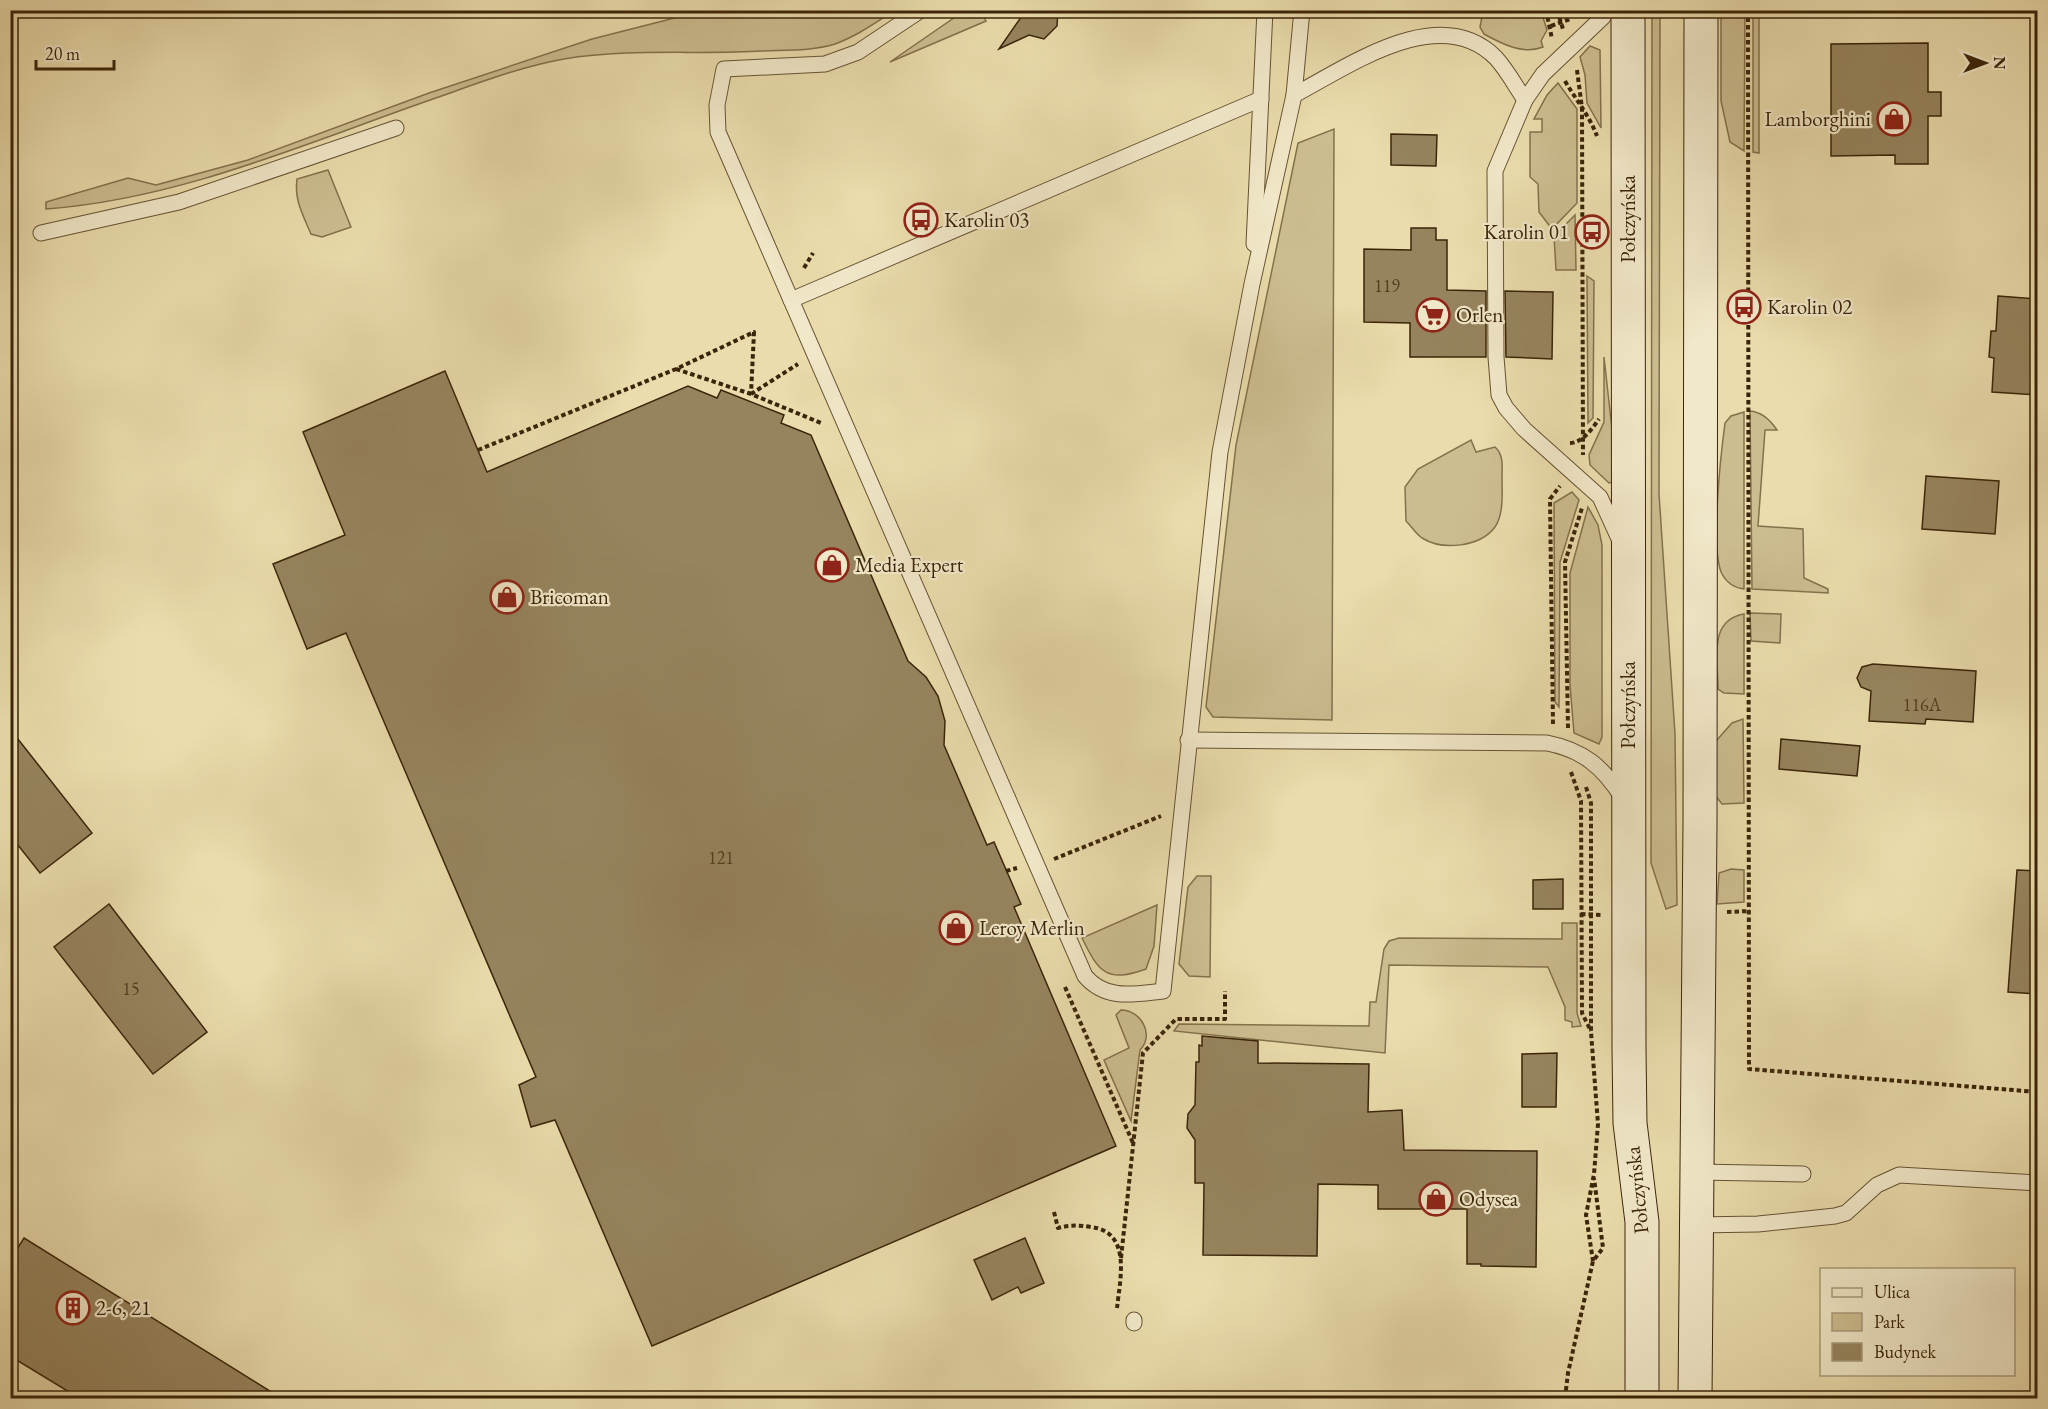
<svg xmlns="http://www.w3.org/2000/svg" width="2048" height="1409" viewBox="0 0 2048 1409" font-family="'EB Garamond',serif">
  <rect width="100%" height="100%" fill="#eadcac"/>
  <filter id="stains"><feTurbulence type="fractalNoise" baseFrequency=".00333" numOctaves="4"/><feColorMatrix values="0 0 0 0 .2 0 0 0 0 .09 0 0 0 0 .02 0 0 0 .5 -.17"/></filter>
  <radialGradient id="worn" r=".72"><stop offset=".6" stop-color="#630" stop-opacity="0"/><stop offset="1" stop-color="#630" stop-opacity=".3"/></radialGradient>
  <!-- green -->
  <g fill="#ccbd90" stroke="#84714c" stroke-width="1.5">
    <polygon points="1660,10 1659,494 1675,734 1677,905 1666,909 1651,863 1652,11"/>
    <polygon points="1759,10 1759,153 1753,152 1753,11"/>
    <path d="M702 11H894C875 23 857 36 835 44 813 51 786 50 763 51 697 55 630 48 564 59 519 67 476 84 433 99 306 143 181 199 46 209V202L128 178 156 185 248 160 429 93 592 39Z"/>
    <polygon points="964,11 981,11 986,21 890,62"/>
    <path d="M1483 11H1541L1547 30 1541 41 1543 47C1523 55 1502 44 1484 34L1480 27Z"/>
    <polygon points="1721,11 1745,11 1744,151 1730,142 1721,101"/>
    <polygon points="1590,46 1600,50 1601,128 1587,103 1585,75 1580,57"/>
    <polygon points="1558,83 1577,109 1577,203 1552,229 1539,212 1538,184 1530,177 1530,132 1542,132 1542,119 1534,119 1547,95"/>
    <polygon points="1334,129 1332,720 1213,717 1206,707 1236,445 1298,143"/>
    <path d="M328 170 351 227 322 237 311 234C303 215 294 200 297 179Z"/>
    <polygon points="1575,215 1576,270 1556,270 1554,236"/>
    <polygon points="1587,276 1594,281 1593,418 1588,423"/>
    <polygon points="1604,357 1614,447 1613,482 1609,483 1590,465 1589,455 1604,422"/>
    <path d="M1750 411C1762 412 1771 421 1777 430H1765L1758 526 1803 529 1804 578 1828 589V593L1752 589Z"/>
    <path d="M1744 412V589C1734 588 1727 583 1722 574 1710 550 1721 453 1725 423L1731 416Z"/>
    <path d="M1471 440 1476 452 1495 447C1504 455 1502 466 1502 477 1502 492 1504 514 1495 527 1480 547 1443 551 1422 538 1416 534 1411 526 1406 521L1405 487 1418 469Z"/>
    <polygon points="1572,492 1579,500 1560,562 1559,707 1555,702 1554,503"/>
    <polygon points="1588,507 1598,525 1602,545 1602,737 1599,744 1574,733 1570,685 1570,573"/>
    <polygon points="1750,613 1781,614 1780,643 1751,641"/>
    <path d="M1744 614V694L1724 693 1718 689C1718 660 1708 620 1744 614Z"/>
    <polygon points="1743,719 1744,803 1722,804 1715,795 1716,741 1732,723"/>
    <polygon points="1731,869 1744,870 1744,902 1717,904 1719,873"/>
    <polygon points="1197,876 1211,876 1210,977 1189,976 1179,964 1188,887"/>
    <path d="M1157 905 1154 946 1146 969C1107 983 1099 973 1082 938Z"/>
    <polygon points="1562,923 1577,923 1577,1013 1581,1026 1572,1027 1572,1022 1565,1020 1565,1007 1548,967 1389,965 1385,1053 1174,1031 1179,1024 1369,1026 1370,1002 1376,1002 1384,949 1389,941 1399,938 1562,939"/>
    <path d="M1121 1010C1141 1010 1155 1035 1140 1050L1131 1121 1104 1060 1129 1048 1116 1015Z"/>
  </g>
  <!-- building -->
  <g fill="#96845e" stroke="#3b2509" stroke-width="1.5">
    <polygon points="1026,10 1058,10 1057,26 1044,39 1029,35 999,49"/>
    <polygon points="1928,43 1928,92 1941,92 1941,116 1928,116 1928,164 1895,164 1895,155 1831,156 1831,44"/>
    <polygon points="1391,134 1437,135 1436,166 1391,165"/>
    <polygon points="1411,228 1436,228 1436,240 1447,240 1447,290 1486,291 1486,357 1410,357 1410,323 1364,322 1364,249 1411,250"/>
    <polygon points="1505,291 1553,292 1552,359 1506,357"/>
    <polygon points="1998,296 2037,299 2037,395 1992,392 1994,358 1989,357 1991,331 1996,331"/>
    <polygon points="445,371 487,472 688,386 717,398 721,390 784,415 781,423 811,435 908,661 926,677 938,696 945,721 944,745 987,845 994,842 1021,904 1014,907 1116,1146 652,1346 555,1120 531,1127 519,1085 536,1077 346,633 307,649 273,564 345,535 303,432"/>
    <polygon points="1926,476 1999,481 1995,534 1922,529"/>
    <polygon points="1873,664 1976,671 1973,722 1926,719 1925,724 1869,721 1871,691 1861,687 1857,678 1862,667"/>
    <polygon points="10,729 92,833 40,873 10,835"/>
    <polygon points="1781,739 1860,746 1857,776 1779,769"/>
    <polygon points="2017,870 2037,871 2037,994 2008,992"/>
    <polygon points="1563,879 1563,909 1533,909 1533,880"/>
    <polygon points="109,904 207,1032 153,1074 54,947"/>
    <polygon points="1202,1036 1258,1041 1258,1063 1369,1064 1368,1112 1402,1110 1404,1150 1537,1151 1536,1267 1481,1266 1481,1264 1467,1264 1467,1209 1378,1209 1378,1185 1318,1184 1317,1256 1203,1255 1204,1183 1195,1183 1195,1140 1187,1128 1188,1114 1195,1105 1196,1062 1199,1062 1199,1045 1202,1046"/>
    <polygon points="1557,1053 1556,1107 1522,1107 1522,1054"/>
    <polygon points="24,1238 281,1398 79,1398 10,1356 10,1260"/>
    <polygon points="1025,1238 1044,1283 1021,1293 1018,1287 992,1300 974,1260"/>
  </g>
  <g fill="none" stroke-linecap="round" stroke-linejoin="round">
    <defs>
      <g id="lane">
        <path d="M921 10 858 52 825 64 724 69 717 105 718 132 1085 976C1106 1001 1135 994 1163 991L1220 452 1252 284 1294 95 1302 10"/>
        <polyline points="1606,10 1603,17 1543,74 1525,100 1495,171 1496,357 1499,395 1506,408 1524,429 1600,497 1620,541"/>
        <path d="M1294 95C1349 66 1440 1 1496 58 1507 70 1516 87 1525 100"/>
        <polyline points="41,233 179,202 396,128"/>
        <polyline points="1254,244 1265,10"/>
        <polyline points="791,300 1261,99"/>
        <path d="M1188 740 1547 743C1583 750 1603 767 1622 797"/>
        <polyline points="1697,1172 1803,1174"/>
        <polyline points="1696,1225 1758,1224 1835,1216 1846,1213 1877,1185 1899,1175 2038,1183"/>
        <polyline points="1134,1320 1134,1323"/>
      </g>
      <g id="secondary">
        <polyline points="1628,10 1629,1049 1630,1123 1642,1222 1642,1398"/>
        <polyline points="1695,1398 1700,824 1701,10"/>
      </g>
    </defs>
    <!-- lane casing -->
    <use href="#lane" stroke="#675332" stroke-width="17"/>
    <!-- secondary casing -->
    <use href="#secondary" stroke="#3b2509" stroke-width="35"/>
    <!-- path -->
    <g stroke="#3b2509" stroke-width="4" stroke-dasharray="4.5 3" stroke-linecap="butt">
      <polyline points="1546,10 1552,39"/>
      <polyline points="1557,10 1563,29"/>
      <polyline points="1748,10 1749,1069 2038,1092"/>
      <polyline points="1551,26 1570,19"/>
      <polyline points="1577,70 1582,108 1583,455"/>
      <path d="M1565 81C1576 100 1589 115 1597 136"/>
      <polyline points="804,268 813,253"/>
      <polyline points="676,369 751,394 821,423"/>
      <polyline points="751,394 798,364"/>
      <path d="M1570 443C1582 443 1592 429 1599 419"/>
      <polyline points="478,450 676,369 754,332 751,394"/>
      <polyline points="1553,724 1550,499 1560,486"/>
      <polyline points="1568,728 1565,562 1582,508"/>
      <polyline points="1571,772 1581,801 1582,1013 1591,1031"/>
      <polyline points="1586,787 1591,803 1591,1032 1598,1124 1594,1174 1586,1215 1593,1261"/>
      <polyline points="1054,859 1161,816"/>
      <polyline points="1006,871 1017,868"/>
      <polyline points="1727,912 1750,911"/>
      <polyline points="1581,914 1602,915"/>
      <polyline points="1065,987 1133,1143"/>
      <path d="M1054 1212 1058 1228C1070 1225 1079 1225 1091 1227 1132 1232 1120 1279 1117 1308"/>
      <polyline points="1121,1258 1143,1053 1176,1019 1225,1019 1225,991"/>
      <polyline points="1565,1398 1568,1373 1593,1261 1603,1248 1594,1178"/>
    </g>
    <!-- lane -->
    <use href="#lane" stroke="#f1e8c9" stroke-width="15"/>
    <!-- secondary -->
    <use href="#secondary" stroke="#f1e8c9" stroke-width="33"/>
  </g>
  <!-- icons -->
  <defs>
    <symbol id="shop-ring" viewBox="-11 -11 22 22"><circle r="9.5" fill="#f1e8c9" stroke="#8f2418" stroke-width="1.5"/><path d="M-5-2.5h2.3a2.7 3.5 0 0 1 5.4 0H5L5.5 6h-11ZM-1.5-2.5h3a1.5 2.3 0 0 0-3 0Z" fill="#8f2418"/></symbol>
    <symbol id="bus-ring" viewBox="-11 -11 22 22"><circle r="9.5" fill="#f1e8c9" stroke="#8f2418" stroke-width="1.5"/><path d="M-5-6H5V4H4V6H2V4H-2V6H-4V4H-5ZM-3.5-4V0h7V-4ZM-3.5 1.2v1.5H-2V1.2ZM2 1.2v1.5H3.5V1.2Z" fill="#8f2418"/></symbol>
    <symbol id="supermarket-ring" viewBox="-11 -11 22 22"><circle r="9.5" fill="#f1e8c9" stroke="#8f2418" stroke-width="1.5"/><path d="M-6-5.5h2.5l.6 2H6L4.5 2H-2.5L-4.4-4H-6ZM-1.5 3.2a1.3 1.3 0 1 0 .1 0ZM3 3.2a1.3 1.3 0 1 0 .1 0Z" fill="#8f2418"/></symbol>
    <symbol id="building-ring" viewBox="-11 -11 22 22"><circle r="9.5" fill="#f1e8c9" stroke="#8f2418" stroke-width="1.5"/><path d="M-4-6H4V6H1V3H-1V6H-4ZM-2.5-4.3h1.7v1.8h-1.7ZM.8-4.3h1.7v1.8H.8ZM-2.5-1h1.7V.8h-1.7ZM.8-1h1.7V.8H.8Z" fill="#8f2418"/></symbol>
  </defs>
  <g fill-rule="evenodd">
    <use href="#shop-ring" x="1875" y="100" width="38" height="38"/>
    <use href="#bus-ring" x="902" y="201" width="38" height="38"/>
    <use href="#bus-ring" x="1573" y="213" width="38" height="38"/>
    <use href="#bus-ring" x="1725" y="288" width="38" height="38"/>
    <use href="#supermarket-ring" x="1414" y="296" width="38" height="38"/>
    <use href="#shop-ring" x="813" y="546" width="38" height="38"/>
    <use href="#shop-ring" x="488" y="578" width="38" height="38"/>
    <use href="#shop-ring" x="937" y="909" width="38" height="38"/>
    <use href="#shop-ring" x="1417" y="1180" width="38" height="38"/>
    <use href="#building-ring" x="54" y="1289" width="38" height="38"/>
  </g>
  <g text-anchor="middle" stroke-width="4.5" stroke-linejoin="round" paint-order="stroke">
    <!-- number labels -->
    <g font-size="18" fill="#523d1e">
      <text x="1387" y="292">119</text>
      <text x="1922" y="711">116A</text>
      <text x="721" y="864">121</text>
      <text x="131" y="995">15</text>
    </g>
    <!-- poi labels -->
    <g font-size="21" fill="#3b2509" stroke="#f1e8c9" text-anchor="start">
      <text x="1871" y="126" text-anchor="end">Lamborghini</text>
      <text x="944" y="227">Karolin 03</text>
      <text x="1569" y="239" text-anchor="end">Karolin 01</text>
      <text x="1767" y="314">Karolin 02</text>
      <text x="1456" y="322">Orlen</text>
      <text x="855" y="572">Media Expert</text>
      <text x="530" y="604">Bricoman</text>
      <text x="979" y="935">Leroy Merlin</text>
      <text x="1459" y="1206">Odysea</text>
      <text x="96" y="1315">2-6, 21</text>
    </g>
    <!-- street labels -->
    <g font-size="21" fill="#3b2509" stroke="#f1e8c9">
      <text transform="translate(1628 219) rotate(-90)" y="7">Połczyńska</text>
      <text transform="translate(1628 705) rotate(-90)" y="7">Połczyńska</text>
      <text transform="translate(1637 1190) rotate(-96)" y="7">Połczyńska</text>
    </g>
  </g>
  <!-- margin -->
  <rect width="2048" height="1409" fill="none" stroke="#eadcac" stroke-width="36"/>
  <rect x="12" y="12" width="2024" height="1385" fill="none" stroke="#3b2509" stroke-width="3"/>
  <rect x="18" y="18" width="2012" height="1373" fill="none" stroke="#3b2509" stroke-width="1.5"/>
  <!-- legend -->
  <rect x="1820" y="1268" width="195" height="108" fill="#f1e8c9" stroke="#a89a7c" stroke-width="1.5"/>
  <rect x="1832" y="1288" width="30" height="9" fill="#f1e8c9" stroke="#a89a7c" stroke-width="1.5"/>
  <text x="1874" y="1298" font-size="18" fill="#3b2509">Ulica</text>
  <rect x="1832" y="1313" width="30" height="18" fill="#ccbd90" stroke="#a89a7c" stroke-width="1.5"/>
  <text x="1874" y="1328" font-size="18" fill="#3b2509">Park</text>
  <rect x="1832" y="1343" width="30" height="18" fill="#96845e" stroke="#a89a7c" stroke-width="1.5"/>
  <text x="1874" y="1358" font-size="18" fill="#3b2509">Budynek</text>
  <!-- north arrow -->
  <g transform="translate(1985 63) rotate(90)" stroke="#f1e8c9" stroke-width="4.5" paint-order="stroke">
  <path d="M0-4.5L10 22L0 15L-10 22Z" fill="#3b2509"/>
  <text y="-9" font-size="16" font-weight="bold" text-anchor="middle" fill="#3b2509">N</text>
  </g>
  <!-- scale -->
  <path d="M36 60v9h78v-9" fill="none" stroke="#3b2509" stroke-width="3"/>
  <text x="45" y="60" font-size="18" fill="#3b2509" stroke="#f1e8c9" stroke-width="4.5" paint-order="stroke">20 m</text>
  <rect width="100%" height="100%" filter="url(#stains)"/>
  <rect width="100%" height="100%" fill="url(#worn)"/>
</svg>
